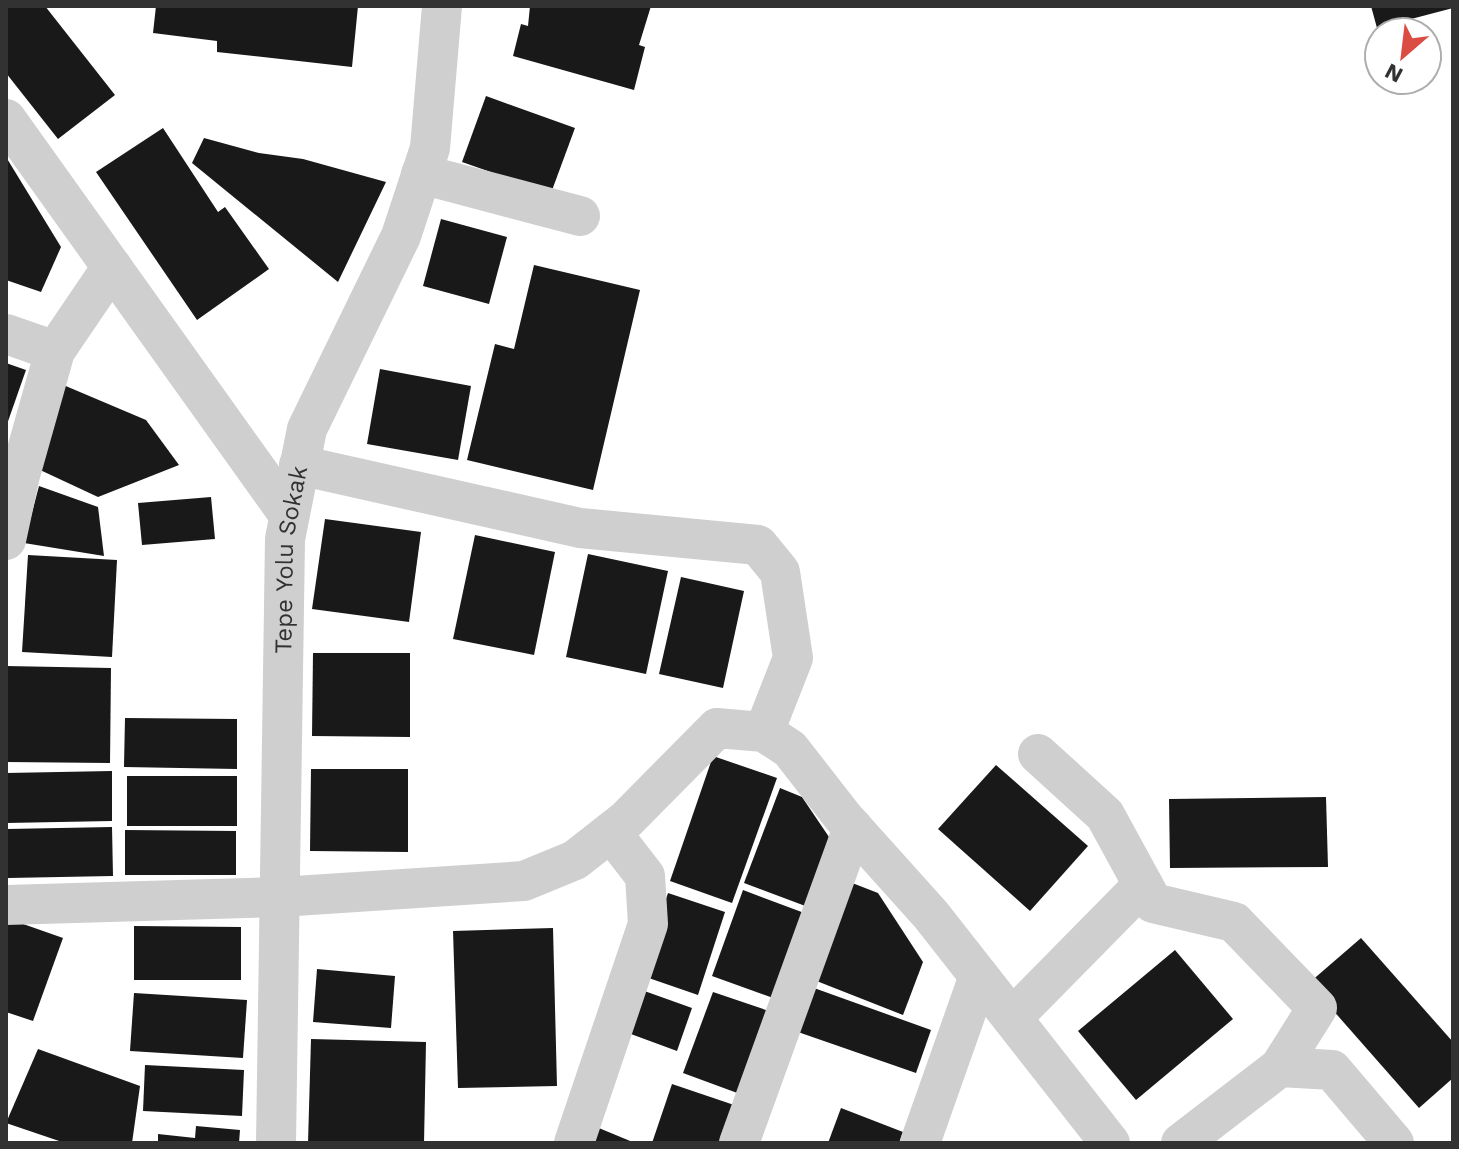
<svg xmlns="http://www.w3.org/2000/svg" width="1459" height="1149" viewBox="0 0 1459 1149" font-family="'Work Sans',sans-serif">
  <rect width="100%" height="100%" fill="#fff"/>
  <!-- building -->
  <g fill="#191919">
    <polygon points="6,6 45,6 115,95 58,139 6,73"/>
    <polygon points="156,6 358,6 352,67 217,52 217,41 153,33"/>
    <polygon points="530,6 651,6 639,45 645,47 634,90 513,56 521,24 528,26"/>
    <polygon points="1371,6 1453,6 1453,8 1377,28"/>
    <polygon points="486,96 575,128 551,193 462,162"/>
    <polygon points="163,128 218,212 225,207 269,269 197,320 96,172"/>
    <polygon points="204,138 259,153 303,159 386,182 338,282 192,163"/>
    <polygon points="6,157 61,247 41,292 6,280"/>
    <polygon points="441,219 507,237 489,304 423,286"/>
    <polygon points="534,265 640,290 593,490 467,460 495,344 514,349"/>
    <polygon points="6,363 26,370 6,427"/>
    <polygon points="380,369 471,386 458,460 367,444"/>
    <polygon points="61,384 146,420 179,465 98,497 38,469"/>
    <polygon points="39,486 98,507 104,556 24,543"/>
    <polygon points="211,497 215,539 142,545 138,503"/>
    <polygon points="325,519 421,532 409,622 312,609"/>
    <polygon points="475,535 555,552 534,655 453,639"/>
    <polygon points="588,554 668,571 646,674 566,657"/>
    <polygon points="28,555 117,560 112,657 22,652"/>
    <polygon points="681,577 744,591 723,688 659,674"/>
    <polygon points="313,653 410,653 410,737 312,736"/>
    <polygon points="6,666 111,668 110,763 6,762"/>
    <polygon points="125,718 237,719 237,769 124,767"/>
    <polygon points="713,756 777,778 732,903 670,881"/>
    <polygon points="996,765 1088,846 1030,911 938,829"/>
    <polygon points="311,769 408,769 408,852 310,851"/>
    <polygon points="112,771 112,821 6,823 6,773"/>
    <rect x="127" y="776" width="110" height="50"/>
    <polygon points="780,788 802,797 829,837 808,907 744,883"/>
    <polygon points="1326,797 1328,867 1170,868 1169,799"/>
    <polygon points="112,827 113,876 8,878 7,829"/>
    <polygon points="125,830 236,831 236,875 125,875"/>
    <polygon points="847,881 878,893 923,962 903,1015 809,978"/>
    <polygon points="743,890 807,914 776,999 712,976"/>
    <polygon points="668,893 725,912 698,995 640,975"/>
    <polygon points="9,919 63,938 33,1021 6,1012 6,927"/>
    <polygon points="134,926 241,927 241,980 134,980"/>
    <polygon points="553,928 557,1086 458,1088 453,931"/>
    <polygon points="1361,938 1453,1042 1453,1078 1419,1108 1309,983"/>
    <polygon points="1175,950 1233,1019 1136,1100 1078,1031"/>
    <polygon points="317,969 395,976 391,1028 313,1022"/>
    <polygon points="636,988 692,1008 677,1051 620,1030"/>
    <polygon points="814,988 931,1030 916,1073 798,1032"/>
    <polygon points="713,992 769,1011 740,1094 683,1073"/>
    <polygon points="134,993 247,1000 243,1058 130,1051"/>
    <polygon points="311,1039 426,1042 424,1143 308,1143"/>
    <polygon points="38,1049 140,1086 132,1143 65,1143 6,1123"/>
    <polygon points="145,1065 244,1070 242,1116 143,1111"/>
    <polygon points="672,1084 737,1106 724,1143 652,1143"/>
    <polygon points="841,1108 903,1132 899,1143 828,1143"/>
    <polygon points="196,1126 240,1130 239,1143 158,1143 158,1134 195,1138"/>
    <polygon points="594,1126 635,1143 587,1143"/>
  </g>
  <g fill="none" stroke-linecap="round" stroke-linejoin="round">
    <!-- minor -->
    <g stroke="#cfcfcf" stroke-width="40">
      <polyline points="6,119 289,515"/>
      <polyline points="421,174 580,216"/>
      <polyline points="6,334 55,351"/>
      <polyline points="299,465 580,528 758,545 780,572 793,658 764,732"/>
      <polyline points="6,540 20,475 55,351 112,267"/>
      <polyline points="1038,754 1105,815 1153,903 1234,922 1317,1008 1280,1067"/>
      <polyline points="6,905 280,897 524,881 575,860 626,820 717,728 764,732 790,749 843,817 931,915 1110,1143"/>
      <polyline points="1012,1018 1143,885"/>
      <path id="s1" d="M276 1143 285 539 307 429 401 236 430 148 442 6"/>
      <polyline points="574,1143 648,924 645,876 611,832"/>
      <polyline points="739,1143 853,828"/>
      <polyline points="920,1143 979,976"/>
      <polyline points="1181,1143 1280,1067 1332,1070 1394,1143"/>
    </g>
  </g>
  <g text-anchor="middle" stroke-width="8" stroke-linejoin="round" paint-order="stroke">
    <!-- street labels -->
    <g font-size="24" fill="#323232" stroke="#fff">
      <text dy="8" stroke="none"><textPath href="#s1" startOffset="584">Tepe Yolu Sokak</textPath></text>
    </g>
  </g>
  <!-- border -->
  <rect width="1459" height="1149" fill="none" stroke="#323232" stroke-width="16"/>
  <!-- north arrow -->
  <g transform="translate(1403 56) rotate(208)"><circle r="38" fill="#ffffff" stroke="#adadad" stroke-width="2"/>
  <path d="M0-6L14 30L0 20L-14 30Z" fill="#db4d43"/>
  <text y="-12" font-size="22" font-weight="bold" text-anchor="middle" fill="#323232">N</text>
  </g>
</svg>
